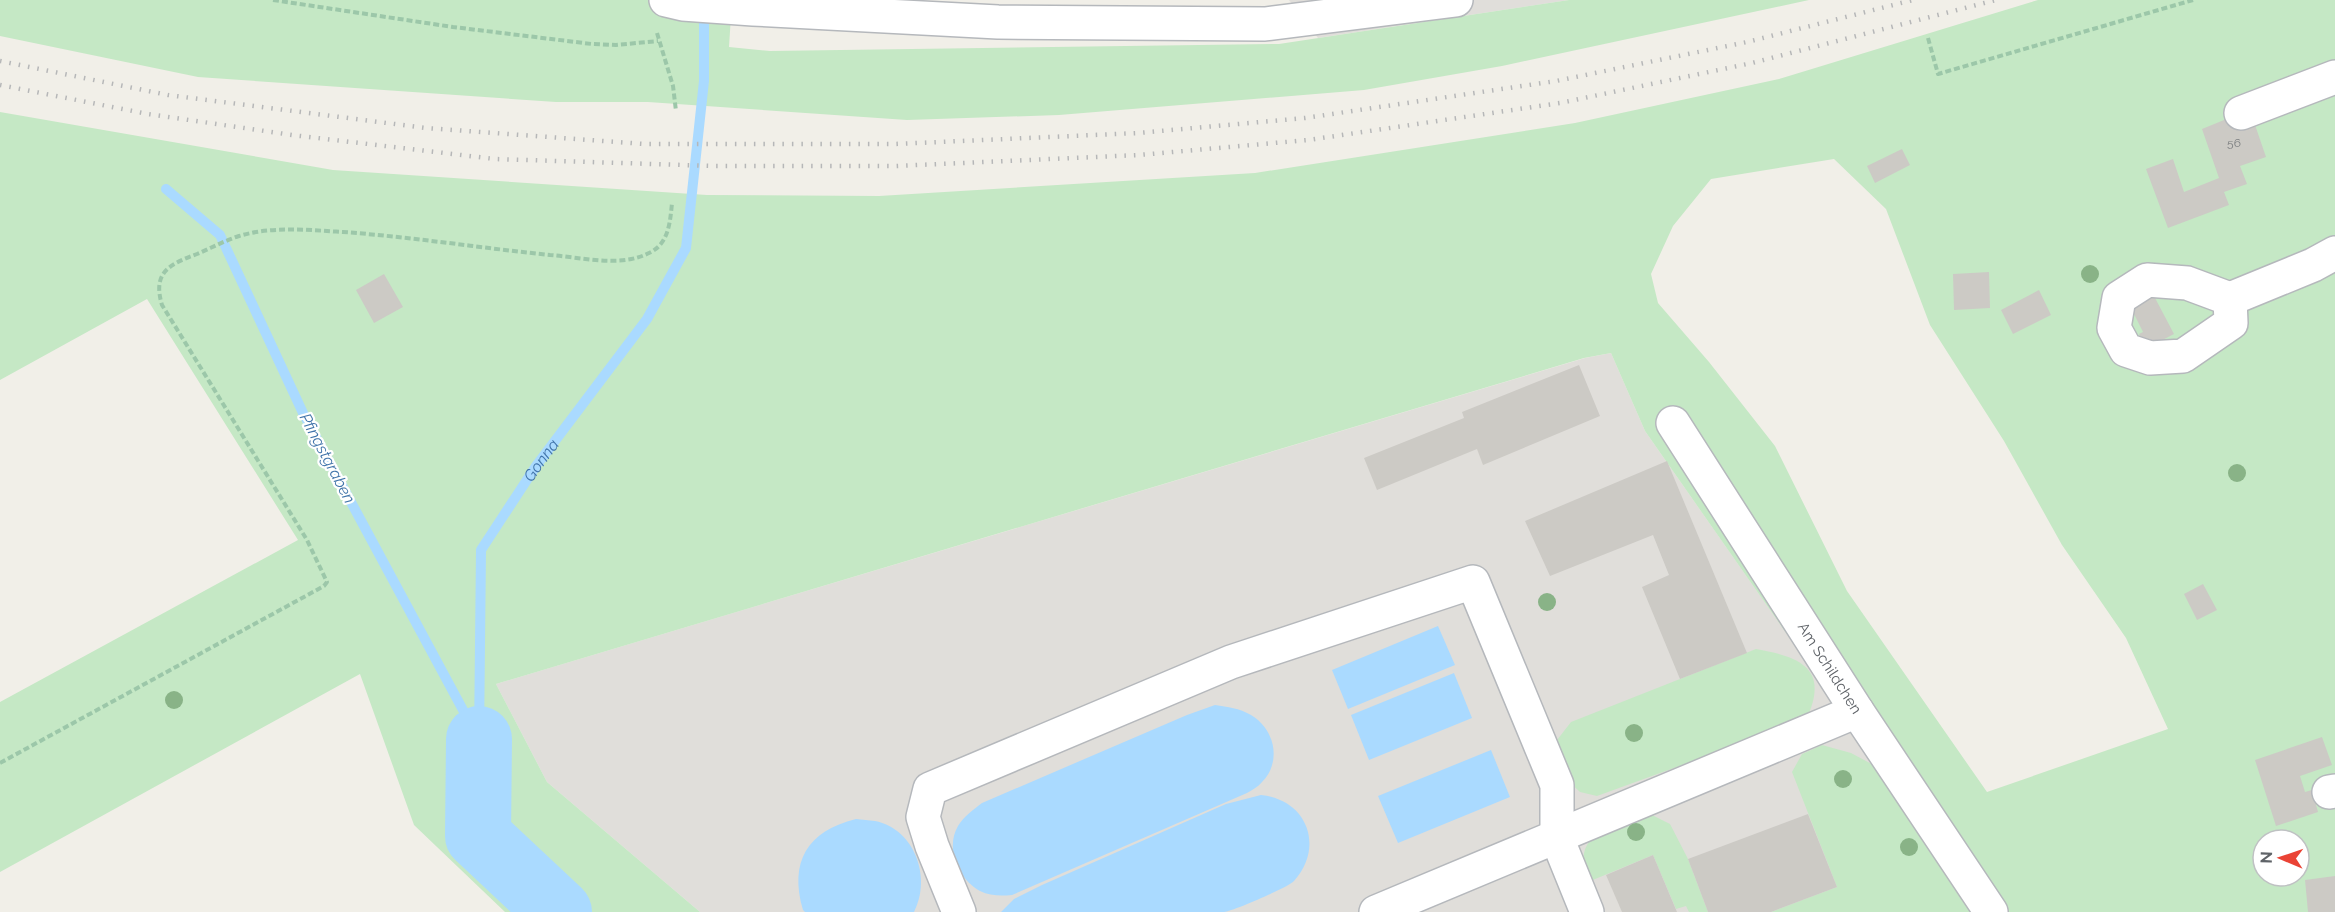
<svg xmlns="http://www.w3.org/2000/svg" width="2335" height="912" viewBox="0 0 2335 912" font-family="Raleway,sans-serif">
  <rect width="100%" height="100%" fill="#f1efe8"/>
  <!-- industrial -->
  <g fill="#e0deda">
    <polygon points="1289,0 1569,0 1318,38"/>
    <polygon points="1611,353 1645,431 1882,770 1973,912 700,912 547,782 496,684 1585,358"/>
  </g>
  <!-- green -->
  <g fill="#c5e8c5" fill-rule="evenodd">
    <polygon points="0,0 732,0 729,47 770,51 1279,44 1569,0 1809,0 1502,66 1364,90 1059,115 907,120 648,102 556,102 198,77 0,36"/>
    <path d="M2038 0H2335V912H1771L1837 887 1792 772 1802 754 1822 745 1851 753 1881 769 1645 431 1611 353 1584 358 496 684 547 782 700 912H505L414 825 360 674 0 872V702L298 540 147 299 0 380V112L333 170 707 195 879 196 1255 173 1575 123 1779 79ZM1834 159 1886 209 1930 325 2004 441 2062 545 2126 638 2168 729 1987 792 1847 591 1775 446 1709 362 1658 303 1651 274 1673 226 1711 179ZM2263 840H2299V876H2263Z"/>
    <path d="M1756 649C1801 657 1830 669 1806 720L1597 796 1580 792 1566 779 1558 757 1557 740 1571 722Z"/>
    <path d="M1652 815 1670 824 1688 859 1708 912H1689L1686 906 1676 909 1653 855 1588 882C1585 870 1580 857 1587 845 1596 828 1635 818 1652 815Z"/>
  </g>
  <!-- water -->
  <g fill="#aadaff">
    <polygon points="1438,626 1455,665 1348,709 1332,670"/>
    <polygon points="1454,673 1472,718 1369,760 1351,715"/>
    <path d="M1215 705C1228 707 1239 708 1251 715 1275 729 1282 762 1262 782 1258 787 1252 790 1247 793L1012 895C1001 896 990 896 980 891 958 879 945 848 958 826 964 816 973 810 982 803L1187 715Z"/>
    <polygon points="1491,750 1510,797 1398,843 1378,796"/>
    <path d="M1261 795C1307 800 1325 846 1294 881 1289 887 1233 911 1224 912 1202 912 1178 912 1156 912 1104 912 1053 912 1001 912L1014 899 1042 885 1226 804Z"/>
    <path d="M856 819C862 820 869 820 875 821 915 829 932 878 914 912H805L803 910C789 862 807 831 856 819Z"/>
  </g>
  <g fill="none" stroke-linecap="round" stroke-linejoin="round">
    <!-- stream -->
    <g stroke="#aadaff" stroke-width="10">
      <polyline points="166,189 220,235 303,413 477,736"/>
      <path id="s1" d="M479 739 481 550 536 466 647 319 686 248 704 81V9"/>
    </g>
    <!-- river -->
    <polyline stroke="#aadaff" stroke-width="66" points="479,739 478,836 559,912"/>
  </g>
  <!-- building -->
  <g fill="#cccac5">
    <polygon points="2229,118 2253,119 2266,157 2240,166 2247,184 2224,192 2229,205 2168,228 2146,169 2173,159 2184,192 2219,178 2202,129"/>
    <polygon points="1902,149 1910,165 1875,183 1867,166"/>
    <polygon points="1989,272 1990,308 1954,310 1953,274"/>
    <polygon points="384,274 403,307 374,323 356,290"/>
    <polygon points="2039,290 2051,315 2013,334 2001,310"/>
    <polygon points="2154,296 2174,334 2147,348 2139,334 2143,332 2131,308"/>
    <polygon points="1579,365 1600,416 1483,465 1477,449 1377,490 1364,458 1464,418 1462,412"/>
    <polygon points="1667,461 1747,653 1680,679 1642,587 1669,575 1653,535 1550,576 1525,521"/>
    <polygon points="2203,584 2217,610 2197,620 2184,594"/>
    <polygon points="2322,737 2332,765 2300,776 2305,792 2312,790 2318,812 2276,826 2255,760"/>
    <polygon points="1808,814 1837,887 1771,912 1708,912 1688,859"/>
    <polygon points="1653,855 1677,912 1622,912 1606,875"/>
    <polygon points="2335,876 2335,912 2308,912 2305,880"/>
  </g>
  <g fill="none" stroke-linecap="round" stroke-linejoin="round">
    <defs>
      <g id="minor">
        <polyline points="666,0 683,4 753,9 998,22 1265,24 1456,0"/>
        <polyline points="2241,113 2335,77"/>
        <polyline points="2230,299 2231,323 2183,356 2150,358 2126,350 2114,328 2119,298 2147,280 2187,283 2230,299 2313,265 2335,253"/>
        <path id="s2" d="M1673 423 1857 711 1991 912"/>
        <polyline points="2329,792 2335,791"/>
        <polyline points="959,912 932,846 923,817 930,789 1231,662 1473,582 1557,785 1557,838 1587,912"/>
        <polyline points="1376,912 1857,711"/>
      </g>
    </defs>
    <!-- minor casing -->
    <use href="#minor" stroke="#b5b8bc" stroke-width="36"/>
    <!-- path -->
    <g stroke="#9cc7a9" stroke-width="4" stroke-dasharray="6 3" stroke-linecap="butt">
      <polyline points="273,0 453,27 592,44 616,45 658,41"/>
      <polyline points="657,33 673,86 676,111"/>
      <polyline points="1928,38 1938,74 2193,0"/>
      <path d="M0 763 324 586 327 582 307 540 162 305C152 272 170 264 197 254 211 248 224 241 239 236 273 226 308 230 343 232 412 237 481 248 550 255 581 257 620 268 649 253 669 244 670 222 672 203"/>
    </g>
    <!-- minor -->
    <use href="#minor" stroke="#fff" stroke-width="33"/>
    <!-- rail -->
    <g stroke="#b6b7b8" stroke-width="4.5" stroke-dasharray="1.5 8" stroke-linecap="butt">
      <polyline points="0,61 168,95 426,128 644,144 895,144 1138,133 1305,118 1556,81 1747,42 1913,0"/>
      <polyline points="0,85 148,114 292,135 495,159 715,166 896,166 1139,155 1308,140 1560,103 1752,63 1996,0"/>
    </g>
  </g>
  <!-- trees -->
  <g fill="#89b387">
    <circle cx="2090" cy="274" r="9"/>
    <circle cx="2237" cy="473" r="9"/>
    <circle cx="1547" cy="602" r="9"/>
    <circle cx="174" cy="700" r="9"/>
    <circle cx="1634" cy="733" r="9"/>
    <circle cx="1843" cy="779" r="9"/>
    <circle cx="1636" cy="832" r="9"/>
    <circle cx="1909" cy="847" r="9"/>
  </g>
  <g text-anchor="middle" stroke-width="4.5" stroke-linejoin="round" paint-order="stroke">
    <!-- number labels -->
    <g font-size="12" fill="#7a7d7f">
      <text x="2234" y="147">56</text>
    </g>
    <!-- street labels -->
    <g font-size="15" fill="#5f6368" stroke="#fff">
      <text dy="5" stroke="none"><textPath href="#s2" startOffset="291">Am Schildchen</textPath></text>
    </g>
    <!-- water labels -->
    <g font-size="16" font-style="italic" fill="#4174aa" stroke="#fff">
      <text transform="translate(328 458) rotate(62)" y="6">Pfingstgraben</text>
      <text dy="6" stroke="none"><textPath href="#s1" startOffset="297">Gonna</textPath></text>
    </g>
  </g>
  <!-- north arrow -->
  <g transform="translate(2281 858) rotate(272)"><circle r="28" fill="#ffffff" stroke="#bfc1c3" stroke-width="1.5"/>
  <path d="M0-4.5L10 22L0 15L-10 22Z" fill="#ea4335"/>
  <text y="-9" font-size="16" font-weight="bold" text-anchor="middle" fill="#5f6368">N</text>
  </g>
</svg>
